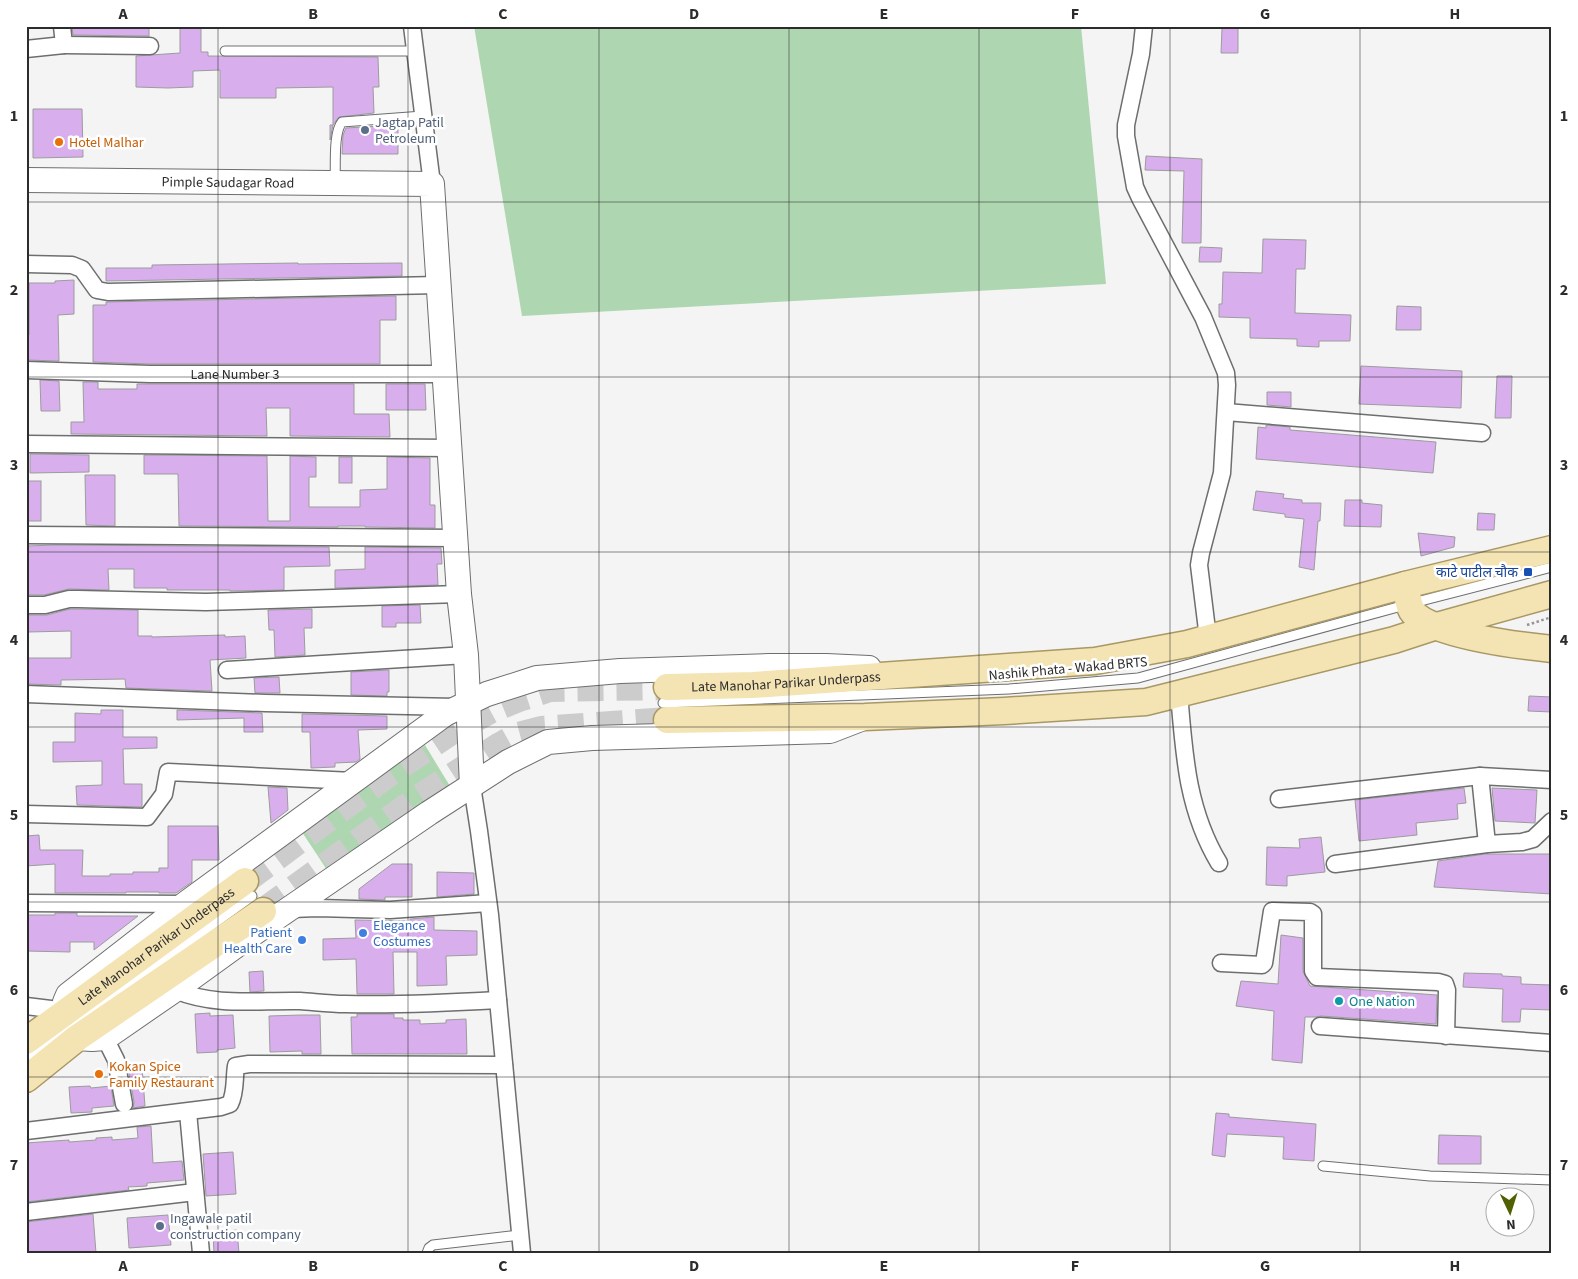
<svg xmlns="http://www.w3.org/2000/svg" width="1578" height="1279" viewBox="0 0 1578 1279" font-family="'Source Sans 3','Noto Sans Devanagari',sans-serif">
  <rect width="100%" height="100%" fill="#f4f4f5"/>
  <!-- green -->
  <g fill="#aed7b1">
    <polygon points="474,26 1081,26 1106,284 522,316"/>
    <polygon points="425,745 456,796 331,876 302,832"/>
  </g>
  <!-- building -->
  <g fill="#d8aeed" stroke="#9c9c9d">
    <polygon points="72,26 149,26 149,36 73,35"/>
    <polygon points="180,26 201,26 201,52 208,52 208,56 378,57 379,87 373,87 374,113 339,117 333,125 330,140 330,125 333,125 333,87 276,88 276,98 220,98 220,70 193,71 193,87 168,88 136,87 136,56 180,53"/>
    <polygon points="1222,28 1238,28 1238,53 1221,53"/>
    <polygon points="33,109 82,109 83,157 33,158"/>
    <polygon points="398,125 398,154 342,154 343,135 346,128"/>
    <polygon points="1146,156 1202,159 1201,243 1182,243 1184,171 1145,170"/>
    <polygon points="1263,239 1306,240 1305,269 1296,269 1295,313 1351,315 1350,341 1319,341 1319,347 1297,346 1297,339 1250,338 1250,318 1219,317 1219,304 1222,304 1223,272 1262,273"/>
    <polygon points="1200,247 1222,248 1221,262 1199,262"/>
    <polygon points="298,263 298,264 402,263 402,276 106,281 106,268 152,268 152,265"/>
    <polygon points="74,280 74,314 58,315 59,361 26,360 26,335 29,335 29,283 55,283 55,281"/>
    <polygon points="396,296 396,320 380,320 380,364 150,364 93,362 93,305 106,305 106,302"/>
    <polygon points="1397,306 1421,307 1421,330 1396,330"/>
    <polygon points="1361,366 1462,371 1461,408 1359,404"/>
    <polygon points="1497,376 1512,376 1511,418 1495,418"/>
    <polygon points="40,380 59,381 60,411 41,411"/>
    <polygon points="83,382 98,382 98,389 137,389 137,384 354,384 354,414 389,414 390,437 290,436 290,408 266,408 267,436 71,434 71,422 84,422"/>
    <polygon points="386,384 425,384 426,410 386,410"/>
    <polygon points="1267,392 1291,392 1291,407 1267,405"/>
    <polygon points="1266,425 1290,427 1290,430 1436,442 1433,473 1256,459 1258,427 1266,428"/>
    <polygon points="30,454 89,455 89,472 30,473"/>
    <polygon points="144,455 267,456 268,521 290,521 290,456 316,457 316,477 309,477 309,507 360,507 360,490 387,489 387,457 430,458 430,505 435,505 435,528 365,527 365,526 338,526 338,527 179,526 178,474 144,474"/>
    <rect x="339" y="457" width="13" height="26"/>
    <polygon points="85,475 115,475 115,526 86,525"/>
    <rect x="26" y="481" width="15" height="40"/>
    <polygon points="1256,491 1284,494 1283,498 1302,500 1302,503 1321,503 1320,521 1318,521 1314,570 1299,567 1304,519 1285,517 1285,514 1253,510"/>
    <polygon points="1345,500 1362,500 1362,503 1382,505 1381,527 1344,526"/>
    <polygon points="1478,513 1495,514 1494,530 1477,530"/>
    <polygon points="1418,533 1455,537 1454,547 1421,556"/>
    <polygon points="55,545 329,547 330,566 284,567 284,590 230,591 230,590 167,590 167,588 134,588 134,569 108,569 109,590 69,589 44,595 26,595 27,546"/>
    <polygon points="365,547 441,548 442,564 437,564 438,585 335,588 335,570 365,569"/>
    <polygon points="420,605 421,623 396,623 396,627 382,627 382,606"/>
    <polygon points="70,609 138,610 138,636 152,636 152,637 225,635 225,637 245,636 246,658 210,660 212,691 126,688 125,679 61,680 61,685 26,684 26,658 71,658 71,631 28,632 28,615 47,615"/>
    <polygon points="312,609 312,628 304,628 305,655 275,657 274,630 269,630 268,610"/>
    <polygon points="389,670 389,692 387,692 387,696 351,695 351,672"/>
    <polygon points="279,677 280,693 255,693 254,678"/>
    <polygon points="1529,696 1552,697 1552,712 1528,711"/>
    <polygon points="101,710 123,710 123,737 157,737 157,748 123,749 124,784 142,784 142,807 77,805 76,786 102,785 102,761 53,762 53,742 75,742 75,713 101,714"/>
    <polygon points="177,710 262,713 263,732 244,732 244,718 177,720"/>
    <polygon points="302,714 387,716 387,729 358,730 360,759 356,762 335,763 335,767 311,768 310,732 302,732"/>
    <polygon points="268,787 287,788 288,810 271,823"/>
    <polygon points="1464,788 1466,803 1457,804 1458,819 1416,823 1417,835 1359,841 1355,800"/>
    <polygon points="1492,788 1537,790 1535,823 1495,821"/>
    <polygon points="168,826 218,826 219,860 192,860 192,882 176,893 159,893 159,892 126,892 126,893 55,893 55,864 26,866 26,836 39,835 40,850 83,850 82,876 110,876 110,874 133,874 133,872 159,872 159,868 168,868"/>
    <polygon points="1321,837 1325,872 1287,876 1287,886 1266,885 1267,847 1300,848 1299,839"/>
    <polygon points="1485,854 1552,854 1552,894 1434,887 1438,861"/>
    <polygon points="392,864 412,864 412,897 385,897 385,900 359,899 359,889"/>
    <polygon points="437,872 474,873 474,894 437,897"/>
    <polygon points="55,913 77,913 77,916 138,916 94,950 94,942 70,942 70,952 26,951 26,915 55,915"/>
    <polygon points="434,917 434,930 477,931 477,955 446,956 447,985 417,986 417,952 393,952 394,994 357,994 356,959 323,960 323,939 356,938 355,920 410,921 410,919"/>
    <polygon points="1281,935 1303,938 1303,971 1310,986 1437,995 1436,1024 1321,1016 1315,1017 1305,1017 1302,1063 1272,1060 1274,1011 1236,1006 1241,981 1278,984"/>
    <polygon points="263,971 264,991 250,992 249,972"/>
    <polygon points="1464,973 1502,974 1502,976 1521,977 1521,984 1552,985 1552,1010 1521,1009 1520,1022 1502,1022 1503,989 1463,987"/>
    <polygon points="210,1013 210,1016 233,1015 235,1048 217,1050 217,1052 197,1053 195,1014"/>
    <polygon points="357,1014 394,1014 394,1018 403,1018 403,1020 420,1020 420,1024 446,1023 446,1020 466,1019 467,1054 352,1054 351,1017 357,1017"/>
    <polygon points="301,1015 320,1015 321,1054 302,1054 302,1051 270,1052 269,1016"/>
    <polygon points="142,1067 145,1106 133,1108 134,1102 128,1068"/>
    <polygon points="90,1086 91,1088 111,1086 114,1106 92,1108 92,1112 71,1113 69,1087"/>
    <polygon points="1216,1113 1229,1114 1229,1117 1316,1124 1314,1161 1283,1159 1284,1137 1227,1134 1225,1157 1212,1155"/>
    <polygon points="151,1126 153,1163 182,1161 184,1180 147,1183 147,1186 128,1187 129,1190 26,1202 26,1143 69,1140 69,1142 96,1140 96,1138 112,1137 112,1140 138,1138 137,1127"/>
    <polygon points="1439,1135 1481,1136 1481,1164 1438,1164"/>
    <polygon points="233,1152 236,1194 206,1196 203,1154"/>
    <polygon points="93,1214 96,1253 26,1253 26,1222"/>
    <polygon points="168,1215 171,1245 129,1248 127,1218"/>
    <polygon points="237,1230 239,1253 214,1253 213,1232"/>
  </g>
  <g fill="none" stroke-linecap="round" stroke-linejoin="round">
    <!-- primary-tunnel -->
    <g stroke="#cccccd" stroke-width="26" stroke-dasharray="26 13" stroke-linecap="butt">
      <polyline points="245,881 390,773 453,731 492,710 519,699 550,689 667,687"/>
      <polyline points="263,911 418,798 500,745 518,735 541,729 667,720"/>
    </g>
    <defs>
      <g id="lane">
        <polyline points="225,51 415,51"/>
        <path d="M335 181C336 166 333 133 342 122L423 116"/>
        <polyline points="663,703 1009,689 1138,678 1409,604 1552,567"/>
        <polyline points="26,1060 149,970 252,896"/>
        <polyline points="1323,1166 1430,1176 1552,1180"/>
        <polyline points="427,1253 429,1248 433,1245 520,1235"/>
      </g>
      <g id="street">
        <polyline points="412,26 432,184"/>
        <polyline points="1144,26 1141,54 1126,125 1126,136 1135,187 1140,198 1203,317 1226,373 1227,385 1222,473 1201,553 1199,565 1208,638"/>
        <polyline points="64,45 150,46"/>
        <polyline points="26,49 64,45 62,26"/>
        <polyline points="26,264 72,265 82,269 97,290 108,292 438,285"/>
        <path id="s1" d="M26 370 150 374H444"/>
        <polyline points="1226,412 1482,433"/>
        <polyline points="26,444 449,448"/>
        <polyline points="26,535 455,538"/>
        <polyline points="26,605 45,605 69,599 78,599 206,602 459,594"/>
        <polyline points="227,670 466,655"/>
        <path d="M1179 693C1184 754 1187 810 1219 863"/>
        <polyline points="26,694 265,703 456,707"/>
        <polyline points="1480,776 1487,844"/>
        <polyline points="472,786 479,831 490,915 522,1253"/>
        <polyline points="1279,799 1480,776 1552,780"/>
        <polyline points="26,814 147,817 164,794 168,772 353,781"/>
        <polyline points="1335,864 1487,844 1522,842 1533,839 1552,821"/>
        <polyline points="26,903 185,904"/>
        <polyline points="291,909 318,908 390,910 488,903"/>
        <polyline points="1221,963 1262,965 1264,963 1272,911 1310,912 1313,914 1313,971 1317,977 1438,982 1445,984 1447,990 1446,1036"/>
        <path d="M175 990C216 1007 257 1000 300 1001 315 1002 330 1004 345 1004 396 1005 447 1003 498 1000"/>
        <polyline points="26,1006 67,1011"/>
        <polyline points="1320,1026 1552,1043"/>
        <polyline points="105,1038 116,1060 124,1104"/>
        <polyline points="188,1112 201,1253"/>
        <path d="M26 1131 221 1107 230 1104C236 1092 234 1079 236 1066L249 1064 504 1065"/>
        <polyline points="26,1212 195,1192"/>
      </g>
      <g id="secondary">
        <path id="s2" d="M26 180 432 184 459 594 466 655 472 786"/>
        <polyline points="67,1011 65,1002 68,995 185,904 445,714 487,694 537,678 620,671 769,666 826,666 869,668"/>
        <polyline points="77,1038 92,1039 105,1038 176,989 248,937 429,813 508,762 548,742 592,738 830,731 861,719"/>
      </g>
      <g id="primary">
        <path d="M1405 585C1407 593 1408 604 1412 611 1428 635 1523 646 1552 649"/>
        <path id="s3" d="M667 687 753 685 1095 661 1187 644 1405 585 1552 549"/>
        <polyline points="667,720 865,717 1004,711 1146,702 1394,640 1437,626 1552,594"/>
        <path id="s4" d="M26 1041 245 881"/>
        <polyline points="26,1079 77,1038 263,911"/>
      </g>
    </defs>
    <!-- lane casing -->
    <use href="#lane" stroke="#6d6e6e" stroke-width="11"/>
    <!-- street casing -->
    <use href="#street" stroke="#6d6e6e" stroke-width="19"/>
    <!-- secondary casing -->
    <use href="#secondary" stroke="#6d6e6e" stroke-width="26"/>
    <!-- primary casing -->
    <use href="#primary" stroke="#a99863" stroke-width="29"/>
    <!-- path -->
    <polyline stroke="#959595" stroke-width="2.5" stroke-dasharray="2.5 2.5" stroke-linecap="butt" points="1527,625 1552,617"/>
    <!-- lane -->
    <use href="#lane" stroke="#fff" stroke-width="9"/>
    <!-- street -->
    <use href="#street" stroke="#fff" stroke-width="16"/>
    <!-- secondary -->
    <use href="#secondary" stroke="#fff" stroke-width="24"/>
    <!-- primary -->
    <use href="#primary" stroke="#f4e4b3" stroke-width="26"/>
  </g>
  <!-- grid -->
  <path fill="none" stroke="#2c2c2c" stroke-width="1" stroke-opacity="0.55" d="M218 26V1253M408 26V1253M599 26V1253M789 26V1253M979 26V1253M1170 26V1253M1360 26V1253M26 202H1552M26 377H1552M26 552H1552M26 727H1552M26 902H1552M26 1077H1552"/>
  <!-- markers -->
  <g fill="#5c6f8a" stroke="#fff" stroke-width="2">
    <circle cx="365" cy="130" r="5"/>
    <circle cx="160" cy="1226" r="5"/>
  </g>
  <g fill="#e8710a" stroke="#fff" stroke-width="2">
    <circle cx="59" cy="142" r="5"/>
    <circle cx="99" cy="1074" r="5"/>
  </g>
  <rect fill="#1a4fb4" stroke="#fff" stroke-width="2" x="1523" y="567" width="10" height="10" rx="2.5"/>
  <g fill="#3f7fe0" stroke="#fff" stroke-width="2">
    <circle cx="363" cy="933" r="5"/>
    <circle cx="302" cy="940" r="5"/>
  </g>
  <circle fill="#0f9aa8" stroke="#fff" stroke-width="2" cx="1339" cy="1001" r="5"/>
  <g text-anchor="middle" stroke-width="5" stroke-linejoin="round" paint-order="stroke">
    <!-- service labels -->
    <g font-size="14" fill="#4e5e75" stroke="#fff" text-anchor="start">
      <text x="375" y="127">Jagtap Patil<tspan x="375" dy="16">Petroleum</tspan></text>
      <text x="170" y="1223">Ingawale patil<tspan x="170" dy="16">construction company</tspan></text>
    </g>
    <!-- food labels -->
    <g font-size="14" fill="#c56008" stroke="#fff" text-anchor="start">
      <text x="69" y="147">Hotel Malhar</text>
      <text x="109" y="1071">Kokan Spice<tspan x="109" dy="16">Family Restaurant</tspan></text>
    </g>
    <!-- street labels -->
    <g font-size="14" fill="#2c2c2c" stroke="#fff">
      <text dy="5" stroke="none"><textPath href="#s2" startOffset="202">Pimple Saudagar Road</textPath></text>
      <text dy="5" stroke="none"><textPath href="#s1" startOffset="209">Lane Number 3</textPath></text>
      <text transform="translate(1068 668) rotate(-5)" y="5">Nashik Phata - Wakad BRTS</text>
      <text dy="5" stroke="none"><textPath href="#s3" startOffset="119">Late Manohar Parikar Underpass</textPath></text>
      <text dy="5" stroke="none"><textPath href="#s4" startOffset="161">Late Manohar Parikar Underpass</textPath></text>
    </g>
    <!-- transit labels -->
    <g font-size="14" fill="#164399" stroke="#fff" text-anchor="end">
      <text x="1518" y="577">काटे पाटील चौक</text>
    </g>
    <!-- shop labels -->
    <g font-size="14" fill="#366cbe" stroke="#fff" text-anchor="start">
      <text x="373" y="930">Elegance<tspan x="373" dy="16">Costumes</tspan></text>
      <text x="292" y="937" text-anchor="end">Patient<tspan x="292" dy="16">Health Care</tspan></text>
    </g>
    <!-- culture labels -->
    <g font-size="14" fill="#0d838f" stroke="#fff" text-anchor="start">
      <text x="1349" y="1006">One Nation</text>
    </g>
  </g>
  <!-- border -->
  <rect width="1578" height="1279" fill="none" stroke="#ffffff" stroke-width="55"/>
  <!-- north arrow -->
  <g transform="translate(1510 1212) rotate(176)"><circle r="24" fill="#ffffff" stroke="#ababab"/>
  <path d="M0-4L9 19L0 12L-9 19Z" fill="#516001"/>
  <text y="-8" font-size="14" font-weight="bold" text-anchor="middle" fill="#2c2c2c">N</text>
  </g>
  <rect x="28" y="28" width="1522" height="1224" fill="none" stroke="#2c2c2c" stroke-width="2"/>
  <g font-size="16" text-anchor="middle" font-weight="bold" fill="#2c2c2c">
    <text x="123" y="19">A</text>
    <text x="313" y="19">B</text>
    <text x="503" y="19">C</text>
    <text x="694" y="19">D</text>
    <text x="884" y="19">E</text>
    <text x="1075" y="19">F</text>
    <text x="1265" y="19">G</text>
    <text x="1455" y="19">H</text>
    <text x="14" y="121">1</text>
    <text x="1564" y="121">1</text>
    <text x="14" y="295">2</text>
    <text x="1564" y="295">2</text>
    <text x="14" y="470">3</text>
    <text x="1564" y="470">3</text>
    <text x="14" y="645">4</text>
    <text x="1564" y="645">4</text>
    <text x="14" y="820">5</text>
    <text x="1564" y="820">5</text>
    <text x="14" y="995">6</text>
    <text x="1564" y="995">6</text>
    <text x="14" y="1170">7</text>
    <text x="1564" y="1170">7</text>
    <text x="123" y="1271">A</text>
    <text x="313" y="1271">B</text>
    <text x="503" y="1271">C</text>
    <text x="694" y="1271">D</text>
    <text x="884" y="1271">E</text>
    <text x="1075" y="1271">F</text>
    <text x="1265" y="1271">G</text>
    <text x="1455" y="1271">H</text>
  </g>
</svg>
